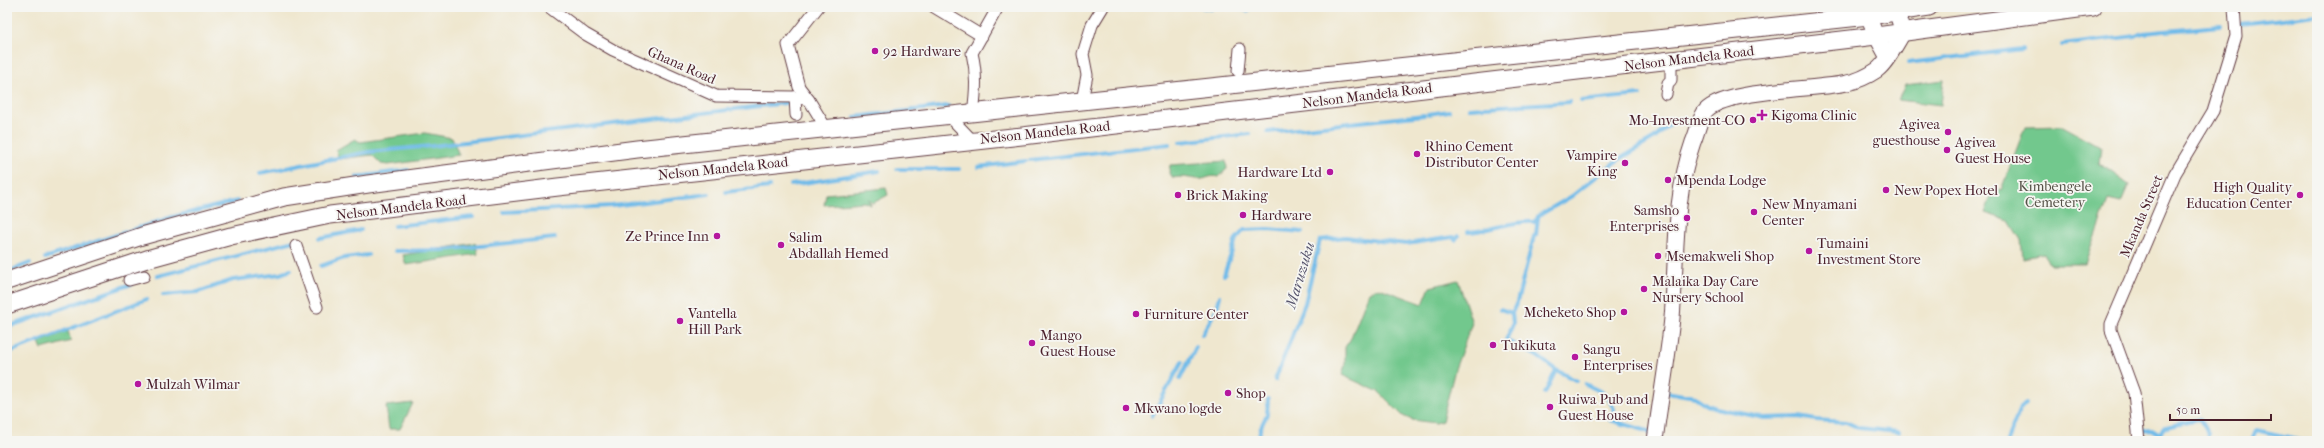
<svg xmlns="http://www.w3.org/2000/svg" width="2324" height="448" viewBox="0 0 2324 448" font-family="'IM FELL French Canon',serif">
  <rect width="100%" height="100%" fill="#f6f6f2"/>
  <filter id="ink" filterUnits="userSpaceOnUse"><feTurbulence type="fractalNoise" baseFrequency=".025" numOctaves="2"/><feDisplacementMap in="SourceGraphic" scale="8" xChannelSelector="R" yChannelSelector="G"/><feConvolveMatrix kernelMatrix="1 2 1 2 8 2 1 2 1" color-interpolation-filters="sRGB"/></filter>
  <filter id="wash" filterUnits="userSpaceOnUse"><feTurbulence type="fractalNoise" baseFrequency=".012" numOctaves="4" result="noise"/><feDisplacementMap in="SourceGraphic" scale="16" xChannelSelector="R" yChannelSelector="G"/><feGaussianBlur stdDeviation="0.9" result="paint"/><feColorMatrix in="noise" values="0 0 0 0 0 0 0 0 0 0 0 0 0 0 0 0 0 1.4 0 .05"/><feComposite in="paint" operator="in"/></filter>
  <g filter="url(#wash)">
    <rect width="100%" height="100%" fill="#efe7cf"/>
    <!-- green -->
    <g fill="#72c88d" stroke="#5e745c">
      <polygon points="1944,80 1941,105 1898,100 1905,85"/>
      <polygon points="2063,126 2101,147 2099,163 2129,185 2121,203 2108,200 2085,264 2049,264 2044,254 2023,258 2021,240 2009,221 1985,213 1994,188 2001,190 2025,127"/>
      <polygon points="425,133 452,138 459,155 388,165 381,164 372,155 339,159 336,150 355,139 360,142"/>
      <path d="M1226 161 1227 169 1218 177C1211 175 1208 178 1202 179 1192 180 1185 175 1173 178L1169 172 1170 165Z"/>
      <polygon points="886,188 888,195 873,203 868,199 871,205 864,202 824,205 826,194"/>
      <polygon points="475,243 478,254 406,265 403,255"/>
      <polygon points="1458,280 1472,323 1455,369 1442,421 1436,423 1412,420 1403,416 1379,392 1342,375 1345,365 1345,347 1350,340 1369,292 1379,288 1423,304 1430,287"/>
      <polygon points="68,331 71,341 42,349 39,342"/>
      <polygon points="413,403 400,429 389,429 386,406"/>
    </g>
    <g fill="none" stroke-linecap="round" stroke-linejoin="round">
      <!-- stream -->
      <g stroke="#71bbe9" stroke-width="4">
        <polyline points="1202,7 1211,9 1211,7"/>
        <polyline points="1237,7 1247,11 1252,7"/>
        <polyline points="2240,24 2317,15"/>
        <polyline points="2062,45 2135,36 2143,33 2220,26"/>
        <polyline points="1908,63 2022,49"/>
        <polyline points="1581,101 1640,95"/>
        <polyline points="1469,108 1570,102"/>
        <polyline points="1428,114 1449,111"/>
        <polyline points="855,117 948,106"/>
        <polyline points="1268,132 1424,115"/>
        <polyline points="1180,142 1250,134"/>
        <polyline points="1030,160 1169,144"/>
        <polyline points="978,167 1026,161"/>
        <polyline points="897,169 959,169"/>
        <polyline points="260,173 368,152 432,146 794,102"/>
        <polyline points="357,177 408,170"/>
        <polyline points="791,185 879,171"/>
        <polyline points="726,192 770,187"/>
        <polyline points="504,212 612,206 709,194"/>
        <polyline points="394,226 473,217"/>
        <path d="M1468 232C1483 232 1522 219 1534 222L1538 218"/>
        <polyline points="320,238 361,230"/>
        <polyline points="395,251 443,250 555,238"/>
        <polyline points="45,258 172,217 237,201"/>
        <polyline points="321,266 344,258 368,255"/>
        <polyline points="7,272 30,263"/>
        <polyline points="1224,275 1236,239 1244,230 1268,229 1302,232"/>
        <polyline points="158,276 298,240"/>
        <polyline points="163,295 198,292 233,280 280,274 291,270"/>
        <polyline points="1500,309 1512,313"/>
        <polyline points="7,327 132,284"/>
        <polyline points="1202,335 1217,308 1220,296"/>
        <polyline points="7,353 147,299"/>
        <polyline points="1180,379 1196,347"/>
        <polyline points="1275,380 1305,303 1320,240 1345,237 1406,244 1453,237 1455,240 1458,236"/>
        <polyline points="1577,381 1556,370 1537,356 1506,340 1513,324 1512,313 1517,302 1534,236 1536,235 1538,216 1572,196 1615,162 1655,138 1670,124"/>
        <polyline points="1585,384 1606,394 1614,409 1610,420 1651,432 1650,435"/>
        <polyline points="1666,392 1695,397 1707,405 1716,408 1764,418 1798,417 1816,420 1846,422 1859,428 1899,432"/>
        <polyline points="1545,393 1556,370"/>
        <polyline points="1152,416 1182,362"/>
        <polyline points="2139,430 2152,429 2160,434 2163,428 2200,419 2208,434 2207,441"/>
        <polyline points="1259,441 1260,429 1267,414 1268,399"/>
        <polyline points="2007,441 2020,408 2026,404"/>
        <polyline points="2252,441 2256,430 2307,441"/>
      </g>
    </g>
  </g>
  <g filter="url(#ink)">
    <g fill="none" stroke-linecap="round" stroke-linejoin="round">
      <defs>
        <g id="street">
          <polyline points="549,7 585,34 613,50 716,96 795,97 809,100 826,128"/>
          <polyline points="934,7 982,36"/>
          <polyline points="1238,71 1240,49"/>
          <polyline points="1666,94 1668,83 1671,80 1671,60"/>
          <polyline points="795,97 796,115"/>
          <polyline points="809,100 799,87 788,45 818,7"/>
          <polyline points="1082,101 1087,75 1083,54 1092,25 1103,7"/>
          <path d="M973 113C976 91 977 74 972 53L998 7"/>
          <polyline points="948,115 972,140"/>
          <polyline points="296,246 317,307"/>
          <polyline points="129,280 144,276"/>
          <polyline points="2139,441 2134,393 2111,330 2111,324 2175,174 2213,111 2236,36 2234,7"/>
        </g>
        <g id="secondary">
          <polyline points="1865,7 1876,36 1887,56"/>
          <path d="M1655 441C1660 400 1668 359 1672 318 1677 258 1673 199 1693 142 1697 133 1699 121 1704 113 1719 89 1818 90 1847 83 1858 81 1868 76 1877 70 1886 64 1897 43 1903 33L1895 7"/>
        </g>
        <g id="primary">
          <polyline points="7,281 142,236 284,197 368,184 637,149 1869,16 1929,7"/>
          <polyline points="7,305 147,259 231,236 330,215 558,187 1031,135 1876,36 2093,7"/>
        </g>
      </defs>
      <!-- street casing -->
      <use href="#street" stroke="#633d44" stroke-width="13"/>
      <!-- secondary casing -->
      <use href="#secondary" stroke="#633d44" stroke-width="17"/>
      <!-- primary casing -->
      <use href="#primary" stroke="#633d44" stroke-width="19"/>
      <!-- street -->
      <use href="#street" stroke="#fff" stroke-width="11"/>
      <!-- secondary -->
      <use href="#secondary" stroke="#fff" stroke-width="15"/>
      <!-- primary -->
      <use href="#primary" stroke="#fff" stroke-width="17"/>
    </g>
  </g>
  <!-- markers -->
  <g fill="#b5179e" stroke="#f6f6f2" stroke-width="1.5">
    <circle cx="875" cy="51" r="4"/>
    <path d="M1760 109h4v4h4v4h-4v4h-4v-4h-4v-4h4z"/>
    <circle cx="1753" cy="120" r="4"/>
    <circle cx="1948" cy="132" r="4"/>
    <circle cx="1947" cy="150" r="4"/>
    <circle cx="1417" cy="154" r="4"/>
    <circle cx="1625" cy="163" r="4"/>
    <circle cx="1330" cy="172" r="4"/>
    <circle cx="1668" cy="180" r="4"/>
    <circle cx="1886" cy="190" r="4"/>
    <circle cx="1178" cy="195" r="4"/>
    <circle cx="2300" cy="195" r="4"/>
    <circle cx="1754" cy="212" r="4"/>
    <circle cx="1243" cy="215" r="4"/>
    <circle cx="1687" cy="218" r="4"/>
    <circle cx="717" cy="236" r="4"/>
    <circle cx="781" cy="245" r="4"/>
    <circle cx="1809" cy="251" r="4"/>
    <circle cx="1658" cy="256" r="4"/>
    <circle cx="1644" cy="289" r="4"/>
    <circle cx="1624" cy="312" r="4"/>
    <circle cx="1136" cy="314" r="4"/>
    <circle cx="680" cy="321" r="4"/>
    <circle cx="1032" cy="343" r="4"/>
    <circle cx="1493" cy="345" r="4"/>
    <circle cx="1575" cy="357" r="4"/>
    <circle cx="138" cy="384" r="4"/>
    <circle cx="1228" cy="393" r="4"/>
    <circle cx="1550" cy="407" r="4"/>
    <circle cx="1126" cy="408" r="4"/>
  </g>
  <g text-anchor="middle" stroke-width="3.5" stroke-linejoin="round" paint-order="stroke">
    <!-- poi labels -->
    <g font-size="14" fill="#4a1f2b" stroke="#f6f6f2" text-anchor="start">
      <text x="883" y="56">92 Hardware</text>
      <text x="1771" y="120">Kigoma Clinic</text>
      <text x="1745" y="125" text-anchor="end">Mo-Investment-CO</text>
      <text x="1940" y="129" text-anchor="end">Agivea<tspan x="1940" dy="16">guesthouse</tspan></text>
      <text x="1955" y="147">Agivea<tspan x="1955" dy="16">Guest House</tspan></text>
      <text x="1425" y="151">Rhino Cement<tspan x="1425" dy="16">Distributor Center</tspan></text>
      <text x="1617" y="160" text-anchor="end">Vampire<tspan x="1617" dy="16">King</tspan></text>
      <text x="1322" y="177" text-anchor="end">Hardware Ltd</text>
      <text x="1676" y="185">Mpenda Lodge</text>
      <text x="2292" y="192" text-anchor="end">High Quality<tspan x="2292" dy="16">Education Center</tspan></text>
      <text x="1894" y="195">New Popex Hotel</text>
      <text x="1186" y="200">Brick Making</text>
      <text x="1762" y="209">New Mnyamani<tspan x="1762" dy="16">Center</tspan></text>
      <text x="1679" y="215" text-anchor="end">Samsho<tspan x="1679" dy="16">Enterprises</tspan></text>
      <text x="1251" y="220">Hardware</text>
      <text x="709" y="241" text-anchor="end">Ze Prince Inn</text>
      <text x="789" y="242">Salim<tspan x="789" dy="16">Abdallah Hemed</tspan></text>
      <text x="1817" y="248">Tumaini<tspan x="1817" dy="16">Investment Store</tspan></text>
      <text x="1666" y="261">Msemakweli Shop</text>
      <text x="1652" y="286">Malaika Day Care<tspan x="1652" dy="16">Nursery School</tspan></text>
      <text x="1616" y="317" text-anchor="end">Mcheketo Shop</text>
      <text x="688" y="318">Vantella<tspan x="688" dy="16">Hill Park</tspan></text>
      <text x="1144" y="319">Furniture Center</text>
      <text x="1040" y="340">Mango<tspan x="1040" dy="16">Guest House</tspan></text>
      <text x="1501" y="350">Tukikuta</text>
      <text x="1583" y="354">Sangu<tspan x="1583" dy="16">Enterprises</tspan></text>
      <text x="146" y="389">Mulzah Wilmar</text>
      <text x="1236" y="398">Shop</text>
      <text x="1558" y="404">Ruiwa Pub and<tspan x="1558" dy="16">Guest House</tspan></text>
      <text x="1134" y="413">Mkwano logde</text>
    </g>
    <!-- street labels -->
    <g font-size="14" fill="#4a1f2b" stroke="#f6f6f2">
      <text transform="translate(1689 58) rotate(-7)" y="5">Nelson Mandela Road</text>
      <text transform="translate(682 65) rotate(24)" y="5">Ghana Road</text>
      <text transform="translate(1367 95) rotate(-7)" y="5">Nelson Mandela Road</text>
      <text transform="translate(1045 132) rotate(-6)" y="5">Nelson Mandela Road</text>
      <text transform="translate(723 168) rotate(-6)" y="5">Nelson Mandela Road</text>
      <text transform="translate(401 207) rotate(-7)" y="5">Nelson Mandela Road</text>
      <text transform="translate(2141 216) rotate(-67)" y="5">Mkanda Street</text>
    </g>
    <!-- park labels -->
    <g font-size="14" fill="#565248" stroke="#f6f6f2">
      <text x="2055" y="191">Kimbengele<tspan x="2055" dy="16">Cemetery</tspan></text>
    </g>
    <!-- water labels -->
    <g font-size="15" font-style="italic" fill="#58566e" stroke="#f6f6f2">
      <text transform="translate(1300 275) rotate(-73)" y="5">Maruzuku</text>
    </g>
  </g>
  <!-- margin -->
  <rect width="2324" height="448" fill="none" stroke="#f6f6f2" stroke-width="24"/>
  <!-- scale -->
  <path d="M2170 414v6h101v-6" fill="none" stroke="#4a1f2b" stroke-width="2"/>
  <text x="2176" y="414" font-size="12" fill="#4a1f2b" stroke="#f6f6f2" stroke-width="3" paint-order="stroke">50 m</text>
</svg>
